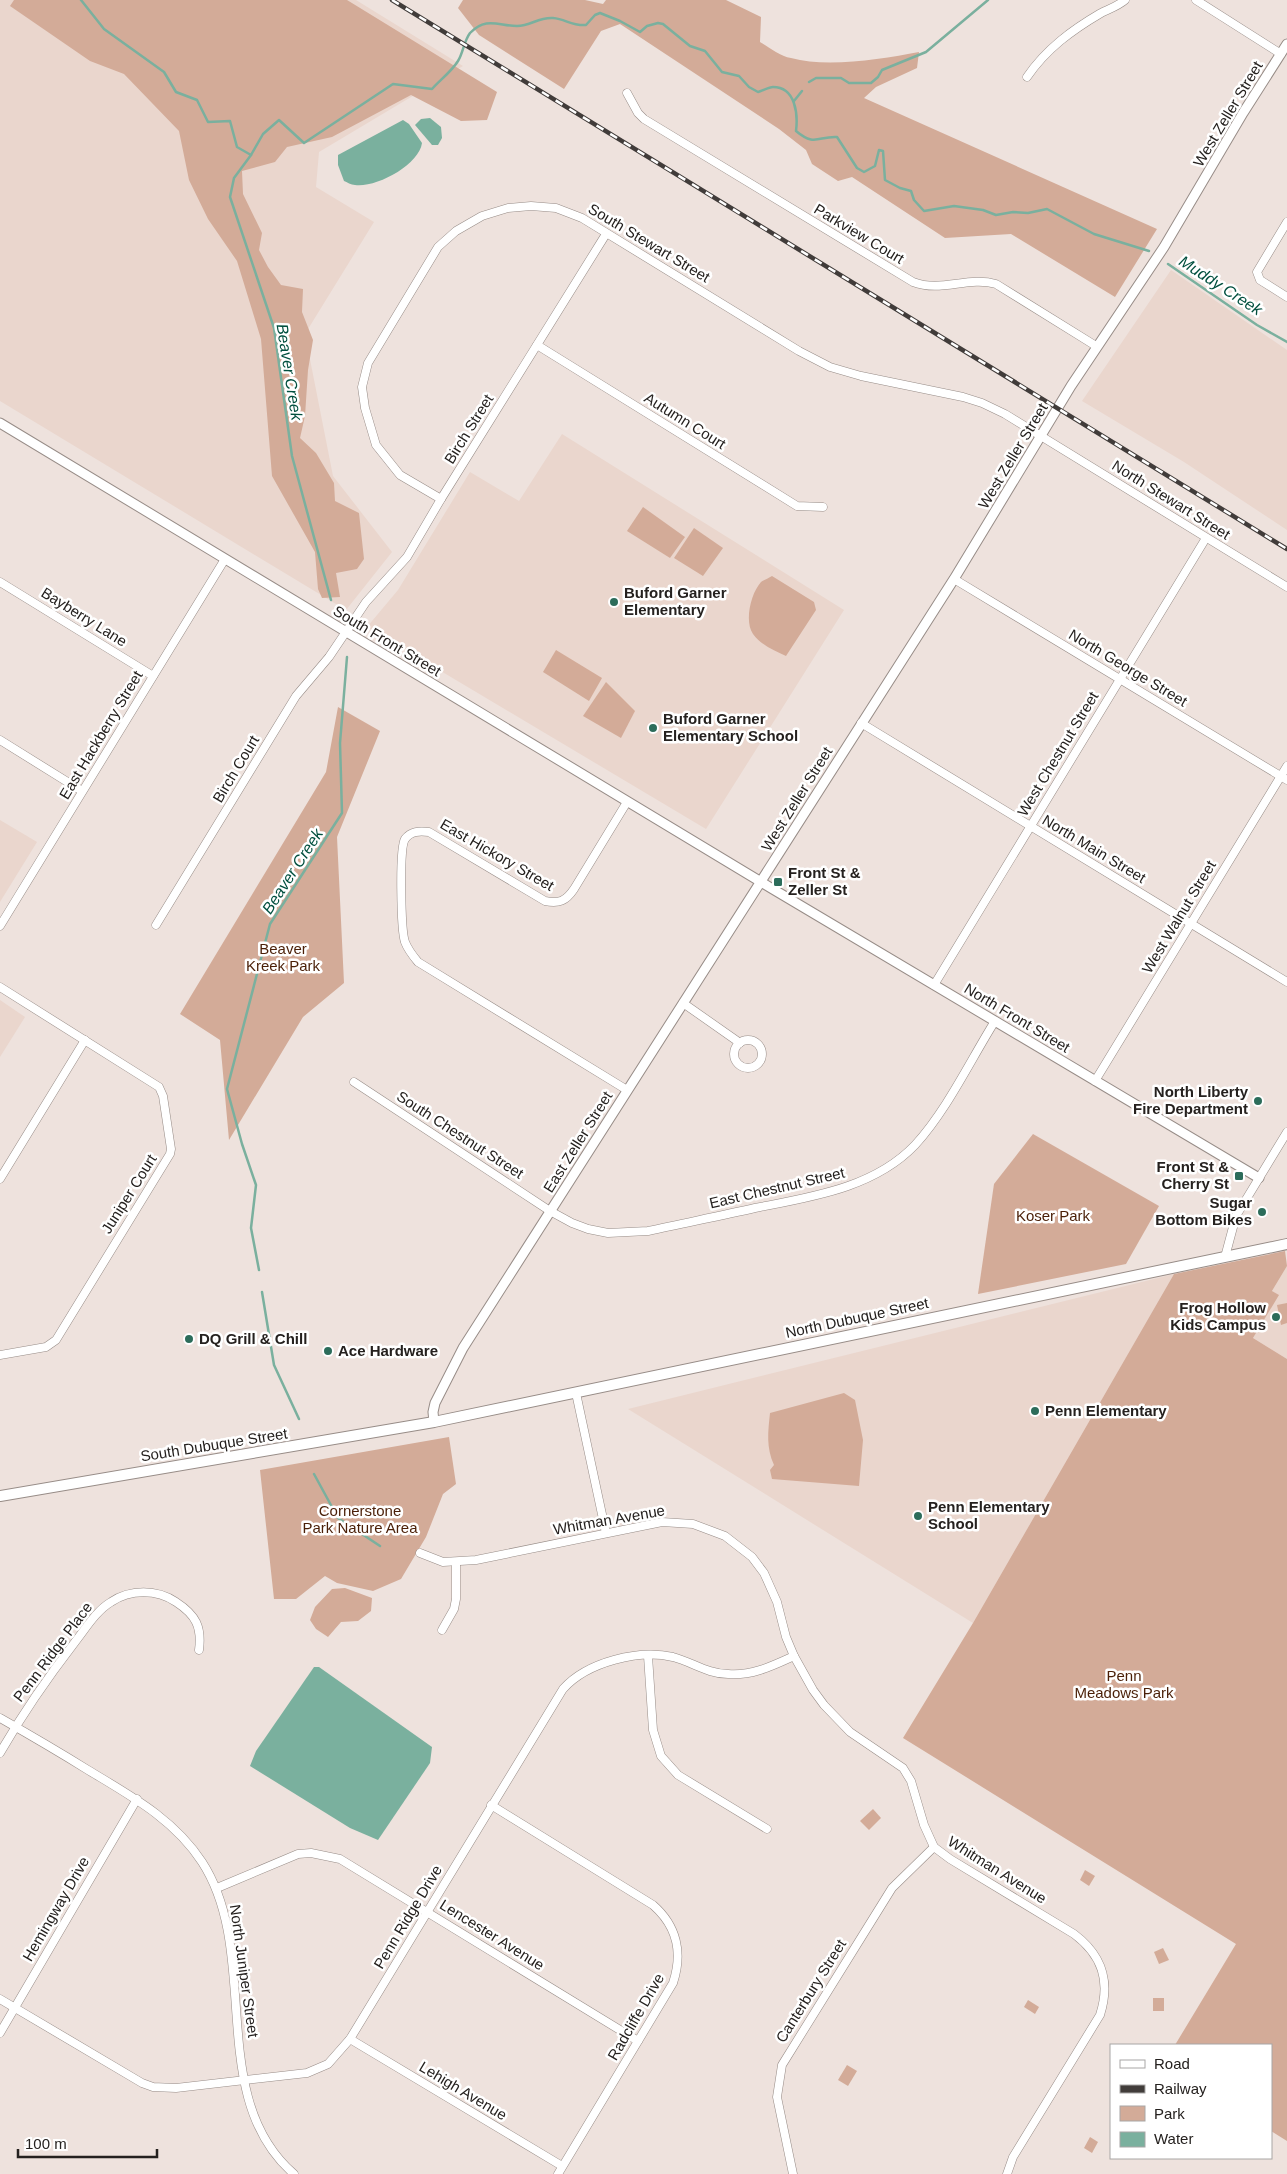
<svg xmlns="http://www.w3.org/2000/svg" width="1287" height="2174" viewBox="0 0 1287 2174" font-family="Helvetica,sans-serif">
  <rect width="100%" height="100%" fill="#eee2dd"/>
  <!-- built -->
  <g fill="#ead6cd">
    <polygon points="0,0 356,0 463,66 319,152 316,187 374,222 305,334 333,476 392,552 346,610 0,401"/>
    <polygon points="1171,270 1287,350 1287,530 1184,462 1082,401"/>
    <polygon points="562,434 844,610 706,829 367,627 398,590 470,472 519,501"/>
    <polygon points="0,820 37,842 0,902"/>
    <polygon points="0,1000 25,1017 0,1057"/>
    <polygon points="1287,1266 1287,1359 1253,1338 1278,1295 1272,1291"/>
    <polygon points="1174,1274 973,1623 628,1409"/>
  </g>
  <!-- green -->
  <g fill="#d3ab98">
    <polygon points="14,0 347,0 497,92 487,120 461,121 411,95 332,137 287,147 275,162 242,171 243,194 262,233 259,250 268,267 281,285 303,289 302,312 313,340 308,370 305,416 300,438 316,453 334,483 335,501 359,513 364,559 357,569 336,573 340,597 322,598 318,589 315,552 272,476 261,339 237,261 208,219 189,180 179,131 124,74 90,61 10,6"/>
    <path d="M463 0H585L603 4 606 0H726L761 17 760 42C769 47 780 56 791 58 827 68 882 59 919 52L917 68 876 87 864 98 1157 229 1115 297 1011 234 945 238 852 177 838 181 812 164 806 150 779 129 620 24 601 31 564 89 479 35 458 8Z"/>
    <polygon points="643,507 685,537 670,558 627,531"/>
    <polygon points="694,528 723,548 703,576 674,558"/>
    <path d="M772 576 814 602 816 610 786 656C775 651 761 645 753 634 744 621 751 593 761 582 764 580 769 578 772 576Z"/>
    <polygon points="556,650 602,678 589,701 543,672"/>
    <polygon points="606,682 635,711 621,738 583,716"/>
    <polygon points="338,707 380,731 337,837 344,983 303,1017 229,1140 220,1040 180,1014 326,772"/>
    <polygon points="1033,1134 1159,1206 1126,1264 978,1294 994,1184"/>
    <polygon points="1285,1251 1287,1266 1272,1291 1279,1295 1253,1338 1287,1359 1287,2141 1271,2131 1271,2045 1175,2045 1236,1944 903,1738 973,1623 1174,1274"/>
    <polygon points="1287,1303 1287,1323 1281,1325 1277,1305"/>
    <path d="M844 1393 855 1400 863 1440 859 1486 772 1479 770 1470 774 1465C766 1447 768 1432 770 1413Z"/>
    <polygon points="449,1437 456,1484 443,1494 426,1537 401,1579 373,1591 337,1583 325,1576 296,1599 274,1599 260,1470"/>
    <polygon points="345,1588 372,1598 371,1611 358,1621 341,1622 328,1637 316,1629 310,1620 315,1607 332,1589"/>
    <polygon points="873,1809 881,1818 869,1830 860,1821"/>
    <polygon points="1085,1870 1095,1876 1089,1886 1080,1880"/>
    <polygon points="1163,1948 1169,1960 1159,1964 1154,1952"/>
    <rect x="1153" y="1998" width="11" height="13"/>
    <polygon points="1028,2000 1039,2007 1035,2014 1024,2007"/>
    <polygon points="847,2065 857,2071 848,2086 838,2080"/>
    <polygon points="1090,2137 1098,2142 1092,2153 1084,2148"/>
  </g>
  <!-- water -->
  <g fill="#7ab09e">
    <polygon points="430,118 441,127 442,138 438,145 432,145 415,125 421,119"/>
    <path d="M403 120 409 124 422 143C419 165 376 188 355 185 351 185 347 182 344 181L338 165V155Z"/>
    <polygon points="314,1667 319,1667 432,1747 430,1763 378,1840 350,1828 250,1766 256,1751"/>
  </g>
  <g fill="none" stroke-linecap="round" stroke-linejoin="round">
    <!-- stream -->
    <g stroke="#7ab09e" stroke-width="2.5">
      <path d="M81 0 104 29 164 72 176 92 197 100 208 122 230 121 237 147 251 155 263 134 279 120 304 143 393 84 432 89C440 80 452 71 458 61 463 53 464 41 470 33 486 16 499 26 517 26 531 26 538 17 553 18 566 19 571 26 586 25L595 15 600 13 620 21 640 32 647 26 658 23 663 24 690 46 705 51 722 72 739 76 749 87 758 92C762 91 769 87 773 87 796 87 798 115 796 131 815 147 818 136 837 137L857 168 864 172 875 166 879 150 883 151 885 180 900 188 911 191 914 200 924 211 954 206 983 210 996 215 1013 212 1028 213 1047 209 1094 234 1149 251"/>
      <polyline points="809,82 816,78 841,78 849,83 871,83 878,77 882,70 926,52 988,0"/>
      <polyline points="794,101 802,91"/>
      <polyline points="251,155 234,178 230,197 274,328 292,456 331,600"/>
      <polyline points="1168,264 1257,325 1287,342"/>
      <polyline points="259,1270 251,1228 256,1185 242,1144 227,1089 270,924 342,813 340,743 347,657"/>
      <polyline points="262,1292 274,1365 299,1419"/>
      <polyline points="314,1474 338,1518 380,1546"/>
    </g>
    <defs>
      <g id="minor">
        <polyline points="1196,0 1281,54"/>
        <path d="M1027 77C1046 49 1072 30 1101 13 1109 9 1118 6 1125 0"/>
        <path d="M627 93 638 113 644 119 913 282C941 293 968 276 996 284L1096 346"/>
        <polyline points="1287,222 1257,272 1260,280 1287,297"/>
        <polyline points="537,345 797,506 823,507"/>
        <polyline points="441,499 400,475 376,445 365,408 362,387 368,363 438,247 456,231 482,216 508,208 531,206 556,208 582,218 799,351 830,367 861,376 963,397 982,403 1005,414 1287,587"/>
        <polyline points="954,579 1287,780"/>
        <polyline points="0,582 153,676"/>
        <polyline points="861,723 1287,982"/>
        <polyline points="0,740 82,791"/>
        <polyline points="156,925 296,696 329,657 366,602 407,557 441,499 606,234"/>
        <polyline points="0,926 225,559"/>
        <polyline points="934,985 1206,538"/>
        <polyline points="0,987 159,1087 163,1096 171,1149 170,1154 56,1340 46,1347 0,1355"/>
        <polyline points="683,1003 740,1043"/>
        <circle cx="748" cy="1054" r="14"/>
        <polyline points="1095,1081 1287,766"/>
        <path d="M354 1082 550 1211 572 1223 588 1229 608 1233 648 1231C684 1223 720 1216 755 1208 811 1197 874 1188 915 1145 947 1110 970 1061 995 1021"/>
        <path d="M627 1090 418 962C413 956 408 950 405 942 401 931 399 848 405 839 411 831 419 831 429 832L545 901C559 904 566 901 574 889L627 802"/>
        <polyline points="0,1179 85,1040"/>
        <polyline points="1225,1257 1236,1216 1287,1132"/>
        <polyline points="576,1393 606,1533"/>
        <path d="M420 1553 443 1562 476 1560 662 1522 693 1524 725 1536 752 1557 764 1573 777 1602 786 1637 794 1656 813 1690 824 1705 850 1732 903 1768 911 1781 924 1825 934 1847 950 1859 1074 1934C1102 1955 1111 1981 1100 2015L1013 2157 1007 2174"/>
        <polyline points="442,1630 454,1609 456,1599 456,1562"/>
        <polyline points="648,1656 653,1730 661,1756 678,1775 767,1829"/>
        <path d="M0 1718C30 1735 59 1752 88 1770 131 1796 174 1819 202 1862 262 1954 205 2097 294 2174"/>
        <path d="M0 1753C23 1713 48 1677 75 1642 86 1628 96 1611 111 1602 130 1589 157 1589 176 1602 196 1615 202 1627 199 1650"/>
        <path d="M491 1805 653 1905C677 1926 683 1953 673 1983L558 2174"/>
        <polyline points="217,1888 298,1854 311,1853 340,1859 638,2041"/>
        <path d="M0 1999 142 2083 153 2087 176 2088 307 2073 328 2064 350 2039 563 1689C587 1662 639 1649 673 1657 692 1662 708 1674 728 1674 752 1676 772 1666 794 1656"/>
        <polyline points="0,2033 137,1799"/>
        <polyline points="350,2039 562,2166"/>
        <polyline points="793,2174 777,2097 782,2065 892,1888 934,1847"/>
      </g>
      <g id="tertiary">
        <polyline points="0,423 771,888 1259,1178"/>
        <polyline points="434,1422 433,1412 435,1403 463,1348 954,579 1071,386 1164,247 1243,113 1287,44"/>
      </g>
      <polyline id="secondary" points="0,1496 434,1422 1287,1244"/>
    </defs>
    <!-- minor casing -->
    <use href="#minor" stroke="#978c87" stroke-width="9"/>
    <!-- tertiary casing -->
    <use href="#tertiary" stroke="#978c87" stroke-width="11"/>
    <!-- secondary casing -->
    <use href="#secondary" stroke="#978c87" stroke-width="12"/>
    <!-- minor -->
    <use href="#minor" stroke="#fff" stroke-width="8"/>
    <!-- tertiary -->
    <use href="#tertiary" stroke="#fff" stroke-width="9"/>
    <!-- secondary -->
    <use href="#secondary" stroke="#fff" stroke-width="10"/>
    <defs>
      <polyline id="rail" points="392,0 1287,549"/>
    </defs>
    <!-- rail casing -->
    <use href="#rail" stroke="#413c3a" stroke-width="4.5"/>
    <!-- rail -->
    <use href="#rail" stroke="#fff" stroke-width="2.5" stroke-dasharray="8" stroke-linecap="butt"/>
  </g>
  <!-- markers -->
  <g fill="#2c6c5a" stroke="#fff" stroke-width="2">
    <circle cx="614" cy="602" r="5"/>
    <circle cx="653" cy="728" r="5"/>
    <rect x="773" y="877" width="10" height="10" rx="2.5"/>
    <circle cx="1258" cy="1101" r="5"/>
    <rect x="1234" y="1171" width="10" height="10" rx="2.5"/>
    <circle cx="1262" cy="1212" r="5"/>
    <circle cx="1276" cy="1317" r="5"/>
    <circle cx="189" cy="1339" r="5"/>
    <circle cx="328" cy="1351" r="5"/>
    <circle cx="1035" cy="1411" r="5"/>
    <circle cx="918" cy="1516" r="5"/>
  </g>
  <g text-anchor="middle" stroke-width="5" stroke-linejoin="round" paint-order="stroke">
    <!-- street labels -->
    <g font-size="15" fill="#25211f" stroke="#fff">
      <text transform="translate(1228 114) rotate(-59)" y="5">West Zeller Street</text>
      <text transform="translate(859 234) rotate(31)" y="5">Parkview Court</text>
      <text transform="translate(649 243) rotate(31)" y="5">South Stewart Street</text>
      <text transform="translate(685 421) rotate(32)" y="5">Autumn Court</text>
      <text transform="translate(469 429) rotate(-58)" y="5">Birch Street</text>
      <text transform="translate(1013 456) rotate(-59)" y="5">West Zeller Street</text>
      <text transform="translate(1171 500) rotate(32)" y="5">North Stewart Street</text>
      <text transform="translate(84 617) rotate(32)" y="5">Bayberry Lane</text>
      <text transform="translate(387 641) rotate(31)" y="5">South Front Street</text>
      <text transform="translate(1128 668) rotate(31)" y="5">North George Street</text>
      <text transform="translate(101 735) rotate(-59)" y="5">East Hackberry Street</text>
      <text transform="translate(1058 754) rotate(-59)" y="5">West Chestnut Street</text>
      <text transform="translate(236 769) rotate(-59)" y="5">Birch Court</text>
      <text transform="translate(797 799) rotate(-58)" y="5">West Zeller Street</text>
      <text transform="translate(1094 849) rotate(31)" y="5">North Main Street</text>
      <text transform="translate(497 855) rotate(30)" y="5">East Hickory Street</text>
      <text transform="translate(1179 917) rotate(-59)" y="5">West Walnut Street</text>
      <text transform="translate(1017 1018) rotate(31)" y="5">North Front Street</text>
      <text transform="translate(460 1135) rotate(33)" y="5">South Chestnut Street</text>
      <text transform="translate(578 1142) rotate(-58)" y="5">East Zeller Street</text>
      <text transform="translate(777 1188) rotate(-13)" y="5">East Chestnut Street</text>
      <text transform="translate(129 1194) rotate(-58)" y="5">Juniper Court</text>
      <text transform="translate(857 1318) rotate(-12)" y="5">North Dubuque Street</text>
      <text transform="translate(214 1445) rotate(-9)" y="5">South Dubuque Street</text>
      <text transform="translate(609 1520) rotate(-10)" y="5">Whitman Avenue</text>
      <text transform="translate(53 1652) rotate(-53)" y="5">Penn Ridge Place</text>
      <text transform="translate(997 1870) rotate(32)" y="5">Whitman Avenue</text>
      <text transform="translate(56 1909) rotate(-60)" y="5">Hemingway Drive</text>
      <text transform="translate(408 1917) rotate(-59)" y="5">Penn Ridge Drive</text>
      <text transform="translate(492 1935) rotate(32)" y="5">Lencester Avenue</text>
      <text transform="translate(244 1971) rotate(82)" y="5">North Juniper Street</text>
      <text transform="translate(811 1991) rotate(-58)" y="5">Canterbury Street</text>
      <text transform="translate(636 2017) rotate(-60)" y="5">Radcliffe Drive</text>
      <text transform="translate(463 2091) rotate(31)" y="5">Lehigh Avenue</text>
    </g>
    <!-- poi labels -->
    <g font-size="15" font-weight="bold" fill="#25211f" stroke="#fff" text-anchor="start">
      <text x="624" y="598">Buford Garner<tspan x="624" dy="17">Elementary</tspan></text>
      <text x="663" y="724">Buford Garner<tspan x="663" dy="17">Elementary School</tspan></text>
      <text x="788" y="878">Front St &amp;<tspan x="788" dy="17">Zeller St</tspan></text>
      <text x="1248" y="1097" text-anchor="end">North Liberty<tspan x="1248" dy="17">Fire Department</tspan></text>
      <text x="1229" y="1172" text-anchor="end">Front St &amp;<tspan x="1229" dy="17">Cherry St</tspan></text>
      <text x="1252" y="1208" text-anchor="end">Sugar<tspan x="1252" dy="17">Bottom Bikes</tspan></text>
      <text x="1266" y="1313" text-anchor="end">Frog Hollow<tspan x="1266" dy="17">Kids Campus</tspan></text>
      <text x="199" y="1344">DQ Grill &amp; Chill</text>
      <text x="338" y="1356">Ace Hardware</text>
      <text x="1045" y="1416">Penn Elementary</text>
      <text x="928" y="1512">Penn Elementary<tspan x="928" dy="17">School</tspan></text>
    </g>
    <!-- park labels -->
    <g font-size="15" fill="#4a1f07" stroke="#fff">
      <text x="283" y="954">Beaver<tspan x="283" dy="17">Kreek Park</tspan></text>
      <text x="1053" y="1221">Koser Park</text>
      <text x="360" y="1516">Cornerstone<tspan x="360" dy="17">Park Nature Area</tspan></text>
      <text x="1124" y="1681">Penn<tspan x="1124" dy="17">Meadows Park</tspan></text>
    </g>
    <!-- water labels -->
    <g font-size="16" font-style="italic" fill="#004f3e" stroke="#fff">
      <text transform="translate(1221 285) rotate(33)" y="6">Muddy Creek</text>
      <text transform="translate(290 372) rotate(81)" y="6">Beaver Creek</text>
      <text transform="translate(292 871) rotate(-57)" y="6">Beaver Creek</text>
    </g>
  </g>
  <!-- legend -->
  <rect x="1110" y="2044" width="162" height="115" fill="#ffffff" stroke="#a8a6a5"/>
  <rect x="1120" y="2060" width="25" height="8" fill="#ffffff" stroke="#a8a6a5"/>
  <text x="1154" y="2069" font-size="15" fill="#25211f">Road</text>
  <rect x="1120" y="2085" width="25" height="8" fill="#413c3a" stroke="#a8a6a5"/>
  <text x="1154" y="2094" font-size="15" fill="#25211f">Railway</text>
  <rect x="1120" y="2106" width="25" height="15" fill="#d3ab98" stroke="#a8a6a5"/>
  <text x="1154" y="2119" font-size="15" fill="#25211f">Park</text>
  <rect x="1120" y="2132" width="25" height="15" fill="#7ab09e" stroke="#a8a6a5"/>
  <text x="1154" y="2144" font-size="15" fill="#25211f">Water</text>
  <!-- scale -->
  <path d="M18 2149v8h139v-8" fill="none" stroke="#25211f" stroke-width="2.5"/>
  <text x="25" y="2149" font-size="15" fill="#25211f" stroke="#ffffff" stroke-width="4" paint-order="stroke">100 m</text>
</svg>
